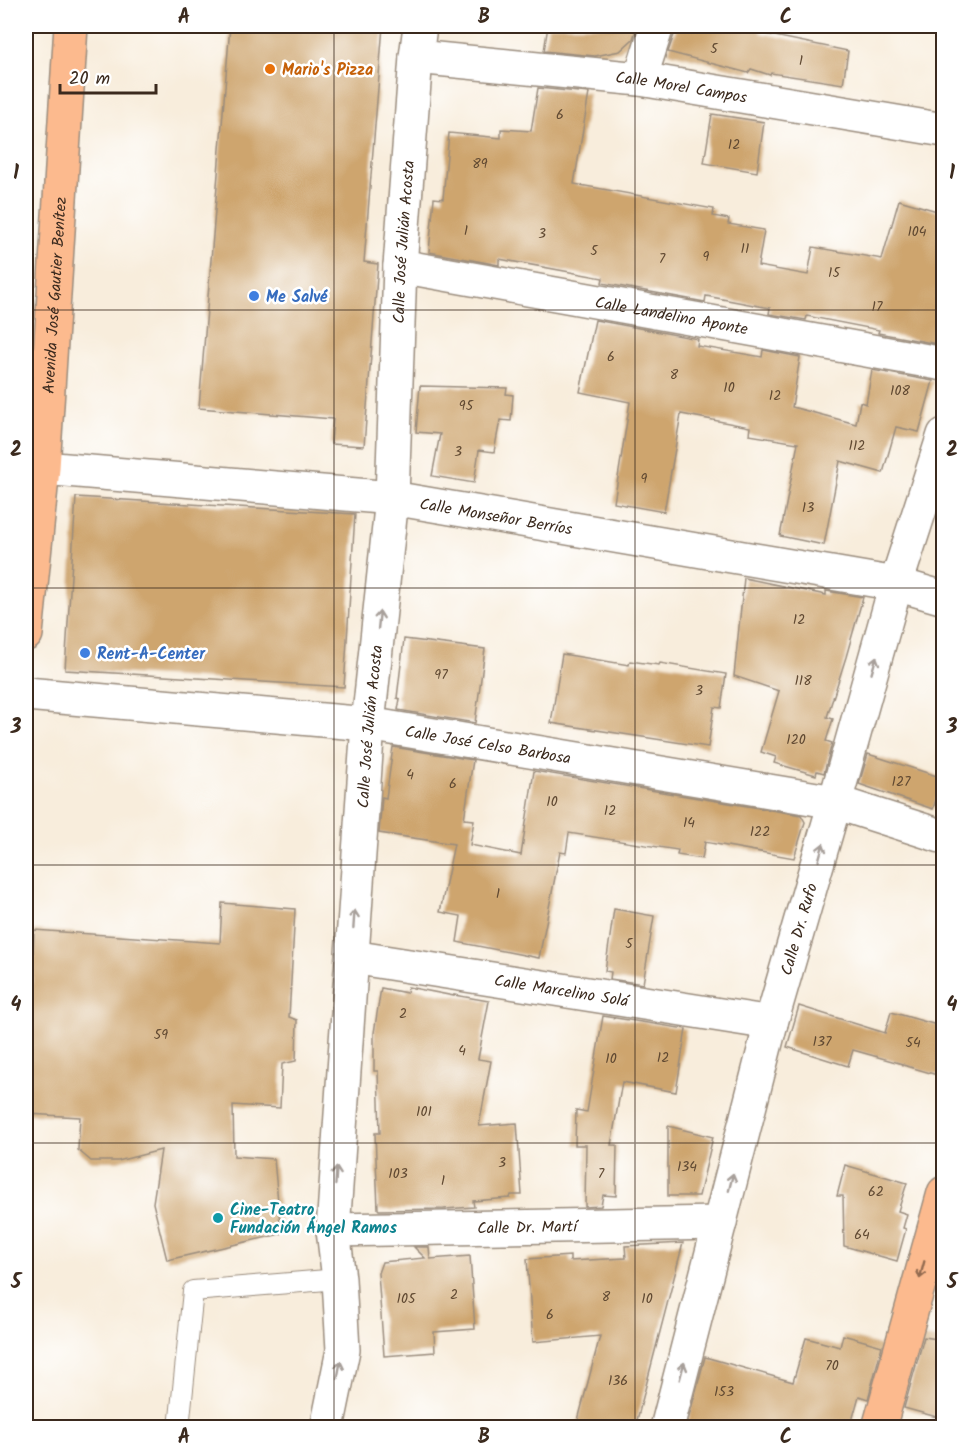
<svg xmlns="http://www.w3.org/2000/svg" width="969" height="1453" viewBox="0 0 969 1453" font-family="Kalam,sans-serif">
  <rect width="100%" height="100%" fill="#fff"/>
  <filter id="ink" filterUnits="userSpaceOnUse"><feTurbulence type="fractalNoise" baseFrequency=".0167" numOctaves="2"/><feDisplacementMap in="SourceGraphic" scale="12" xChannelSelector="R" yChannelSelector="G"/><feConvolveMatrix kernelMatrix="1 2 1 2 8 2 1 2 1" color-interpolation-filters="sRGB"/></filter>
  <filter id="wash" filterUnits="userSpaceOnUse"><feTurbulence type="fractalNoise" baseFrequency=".008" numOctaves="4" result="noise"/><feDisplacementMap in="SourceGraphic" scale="24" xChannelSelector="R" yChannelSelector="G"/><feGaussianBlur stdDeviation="1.35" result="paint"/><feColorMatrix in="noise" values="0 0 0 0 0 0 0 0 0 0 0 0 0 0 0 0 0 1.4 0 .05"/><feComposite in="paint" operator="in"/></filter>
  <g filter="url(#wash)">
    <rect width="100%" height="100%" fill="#f8eddc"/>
    <g id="blocks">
      <!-- building -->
      <g fill="#cea56e">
        <polygon points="230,26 383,26 364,262 378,264 364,446 331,444 333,419 199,408"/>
        <polygon points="548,26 637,26 633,39 620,51 595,56 544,51"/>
        <polygon points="675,26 762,26 760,33 848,51 843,84 771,73 770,75 751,69 748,73 668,52 675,32"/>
        <polygon points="538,88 589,93 574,184 714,209 713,216 729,219 728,224 764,230 758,266 808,275 813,247 882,259 899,200 944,213 943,345 878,333 879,330 807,316 806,320 769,314 770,308 706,296 705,302 602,283 603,278 499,259 499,265 429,252 434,198 443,199 449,133 501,138 501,129 531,131"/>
        <polygon points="712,114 764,122 757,172 704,163"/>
        <polygon points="595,320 698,339 697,346 762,357 763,350 800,357 792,407 856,424 860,402 866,404 872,370 933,381 919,432 896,427 883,473 840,461 824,545 780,536 798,443 749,435 750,427 681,414 664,512 614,503 630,402 580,392"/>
        <polygon points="420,386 507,388 506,394 513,395 511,421 500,420 494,452 479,450 474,483 432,476 440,434 416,432"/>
        <polygon points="76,497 355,514 344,687 65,670"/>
        <polygon points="744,578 826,595 826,591 863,597 846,657 827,717 833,719 826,741 832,743 824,773 817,771 816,775 774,763 776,757 761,752 779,691 734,676"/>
        <polygon points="404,639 485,649 475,723 398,710 400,699 397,698"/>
        <polygon points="562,654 629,665 630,661 659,665 660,663 726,674 721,708 714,707 708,747 551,723"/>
        <polygon points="393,747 473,760 464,819 474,820 470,845 521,855 534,771 801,815 805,822 794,858 705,842 702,859 677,855 678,850 569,833 566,853 560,852 539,958 457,942 461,916 440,912 454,844 379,833 382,797 386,798"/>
        <polygon points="868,754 943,778 933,809 859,784"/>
        <polygon points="222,903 295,909 289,1017 297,1020 296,1061 282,1064 280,1108 233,1105 234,1156 274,1159 281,1234 167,1260 153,1203 161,1150 118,1161 91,1161 78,1150 80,1117 28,1114 26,1001 31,1001 34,930 220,943"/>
        <polygon points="614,909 654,916 643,984 610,979 611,972 605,971"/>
        <polygon points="408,987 454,996 454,995 489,1001 478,1059 491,1061 479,1126 517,1123 522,1195 511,1195 510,1198 473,1201 474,1207 444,1209 379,1210 378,1209 375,1133 380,1133 378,1071 374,1071 374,1033 381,988 407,993"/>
        <polygon points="799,1006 885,1033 891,1012 944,1027 944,1077 903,1065 903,1064 853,1050 848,1066 787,1047"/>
        <polygon points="603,1016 686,1029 676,1092 622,1082 611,1145 617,1145 616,1196 603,1195 601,1206 585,1207 586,1145 575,1145 576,1110 587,1112"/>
        <polygon points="668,1126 713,1137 699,1196 668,1196"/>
        <polygon points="845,1165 907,1183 898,1211 907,1214 903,1228 906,1229 897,1261 844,1246 843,1196 837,1196"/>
        <polygon points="683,1243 635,1428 576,1428 600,1336 533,1342 527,1259 570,1256 570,1261 626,1258 625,1246"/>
        <polygon points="414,1247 429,1247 430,1259 470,1256 475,1329 434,1332 435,1352 384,1356 378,1273 382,1262 425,1258"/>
        <polygon points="843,1335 882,1346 868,1399 859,1396 850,1428 686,1428 705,1357 793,1382 806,1338 840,1347"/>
        <polygon points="924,1337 944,1340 944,1419 904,1408"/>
      </g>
    </g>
  </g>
  <g filter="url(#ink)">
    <use href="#blocks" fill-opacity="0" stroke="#9a8c7d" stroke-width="1.5"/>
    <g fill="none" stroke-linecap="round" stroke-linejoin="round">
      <defs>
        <polyline id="service" points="179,1428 193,1291 339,1279"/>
        <g id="minor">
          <path id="s1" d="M416 57 640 79 944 130"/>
          <polyline points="640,79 657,26"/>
          <path id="s2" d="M400 266 944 364"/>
          <path id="s3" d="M43 468 392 498 896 584 944 598"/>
          <path id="s4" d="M26 694 368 724 835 802 944 837"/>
          <path id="s5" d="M352 957 771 1023"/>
          <path id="s6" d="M333 1230 720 1223"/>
          <path id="s7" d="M327 1428 343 1350 339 1279 333 1230 368 724 392 498 400 266 416 57 420 26"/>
          <path id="s8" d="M667 1428 771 1023 835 802 896 584 944 435"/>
        </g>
        <g id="primary">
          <path id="s9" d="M26 634 43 468 71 26"/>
          <polyline points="879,1428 944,1193"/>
        </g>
      </defs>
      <!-- service casing -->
      <use href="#service" stroke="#9a8c7d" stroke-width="22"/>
      <!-- minor casing -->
      <use href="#minor" stroke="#9a8c7d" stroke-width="36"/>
      <!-- primary casing -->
      <use href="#primary" stroke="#9a8c7d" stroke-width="36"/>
      <!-- service -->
      <use href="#service" stroke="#fff" stroke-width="20"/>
      <!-- minor -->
      <use href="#minor" stroke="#fff" stroke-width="33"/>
      <!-- primary -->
      <use href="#primary" stroke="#fcba8e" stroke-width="33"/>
    </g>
    <!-- one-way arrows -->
    <defs><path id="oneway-shaft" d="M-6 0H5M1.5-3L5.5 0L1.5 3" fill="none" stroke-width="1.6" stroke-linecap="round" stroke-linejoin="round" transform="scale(1.5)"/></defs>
    <g stroke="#a79f9a">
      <use href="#oneway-shaft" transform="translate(379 620) rotate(-84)"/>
      <use href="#oneway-shaft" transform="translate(874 665) rotate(-74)"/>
      <use href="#oneway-shaft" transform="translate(821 852) rotate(-74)"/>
      <use href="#oneway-shaft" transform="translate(354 919) rotate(-86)"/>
      <use href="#oneway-shaft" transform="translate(336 1176) rotate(-86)"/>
      <use href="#oneway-shaft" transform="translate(731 1182) rotate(-76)"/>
      <use href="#oneway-shaft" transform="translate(339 1370) rotate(-79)"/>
      <use href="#oneway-shaft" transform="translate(682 1371) rotate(-75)"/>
    </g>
    <use stroke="#926b50" href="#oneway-shaft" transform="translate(922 1270) rotate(105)"/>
  </g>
  <!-- grid -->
  <path fill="none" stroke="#3b2a1e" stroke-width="1.5" stroke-opacity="0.55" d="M334 26V1428M635 26V1428M26 310H944M26 588H944M26 865H944M26 1143H944"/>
  <!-- markers -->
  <circle fill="#e8710a" stroke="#fff" stroke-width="2" cx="270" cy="69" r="6"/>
  <g fill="#3f7fe0" stroke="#fff" stroke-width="2">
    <circle cx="254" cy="296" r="6"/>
    <circle cx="85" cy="653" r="6"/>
  </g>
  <circle fill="#0f9aa8" stroke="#fff" stroke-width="2" cx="218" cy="1218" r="6"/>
  <g text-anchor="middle" stroke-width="5" stroke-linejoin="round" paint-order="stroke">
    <!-- number labels -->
    <g font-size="14" fill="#604932">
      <text x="714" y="53">5</text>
      <text x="801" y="65">1</text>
      <text x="560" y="119">6</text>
      <text x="734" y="149">12</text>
      <text x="480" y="168">89</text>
      <text x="466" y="235">1</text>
      <text x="917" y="236">104</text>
      <text x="542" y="238">3</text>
      <text x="745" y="253">11</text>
      <text x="594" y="255">5</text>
      <text x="706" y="261">9</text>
      <text x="662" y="263">7</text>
      <text x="834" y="277">15</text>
      <text x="877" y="311">17</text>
      <text x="611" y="361">6</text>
      <text x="674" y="379">8</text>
      <text x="729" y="392">10</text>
      <text x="900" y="395">108</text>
      <text x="775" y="400">12</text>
      <text x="466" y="410">95</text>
      <text x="857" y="450">112</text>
      <text x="458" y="456">3</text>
      <text x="644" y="483">9</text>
      <text x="808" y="512">13</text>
      <text x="799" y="624">12</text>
      <text x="441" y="679">97</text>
      <text x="803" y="685">118</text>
      <text x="699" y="695">3</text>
      <text x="796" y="744">120</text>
      <text x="410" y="779">4</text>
      <text x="901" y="786">127</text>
      <text x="453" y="788">6</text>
      <text x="552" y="806">10</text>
      <text x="610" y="815">12</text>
      <text x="689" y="827">14</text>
      <text x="760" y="836">122</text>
      <text x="498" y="898">1</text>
      <text x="629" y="948">5</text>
      <text x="403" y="1018">2</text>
      <text x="161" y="1039">59</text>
      <text x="822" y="1046">137</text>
      <text x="913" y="1047">54</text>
      <text x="462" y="1055">4</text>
      <text x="663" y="1062">12</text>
      <text x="611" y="1063">10</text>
      <text x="424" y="1116">101</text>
      <text x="502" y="1167">3</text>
      <text x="687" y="1171">134</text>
      <text x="398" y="1178">103</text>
      <text x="601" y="1178">7</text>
      <text x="443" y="1185">1</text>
      <text x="876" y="1196">62</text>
      <text x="862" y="1239">64</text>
      <text x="454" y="1299">2</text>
      <text x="606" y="1301">8</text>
      <text x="406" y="1303">105</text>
      <text x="647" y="1303">10</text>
      <text x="550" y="1319">6</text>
      <text x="832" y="1370">70</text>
      <text x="618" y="1385">136</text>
      <text x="724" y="1396">153</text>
    </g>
    <!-- food labels -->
    <g font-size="16" font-weight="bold" fill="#c56008" stroke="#fff" text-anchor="start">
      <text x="282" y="75">Mario's Pizza</text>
    </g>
    <!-- street labels -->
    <g font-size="16" fill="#3b2a1e" stroke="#fff">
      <text dy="6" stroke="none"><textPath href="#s1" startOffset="267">Calle Morel Campos</textPath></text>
      <text dy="6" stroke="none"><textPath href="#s7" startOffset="1191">Calle José Julián Acosta</textPath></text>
      <text dy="6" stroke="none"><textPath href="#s9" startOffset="340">Avenida José Gautier Benítez</textPath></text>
      <text dy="6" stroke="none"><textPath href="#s2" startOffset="276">Calle Landelino Aponte</textPath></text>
      <text dy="6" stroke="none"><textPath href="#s3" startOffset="456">Calle Monseñor Berríos</textPath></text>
      <text dy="6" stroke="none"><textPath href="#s7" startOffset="705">Calle José Julián Acosta</textPath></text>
      <text dy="6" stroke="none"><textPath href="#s4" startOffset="465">Calle José Celso Barbosa</textPath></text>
      <text dy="6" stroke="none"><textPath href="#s8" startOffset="516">Calle Dr. Rufo</textPath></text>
      <text dy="6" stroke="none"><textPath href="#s5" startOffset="212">Calle Marcelino Solá</textPath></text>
      <text dy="6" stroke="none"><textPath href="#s6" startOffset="194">Calle Dr. Martí</textPath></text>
    </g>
    <!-- shop labels -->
    <g font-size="16" font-weight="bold" fill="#366cbe" stroke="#fff" text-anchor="start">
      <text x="266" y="302">Me Salvé</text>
      <text x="97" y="659">Rent-A-Center</text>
    </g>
    <!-- culture labels -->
    <g font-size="16" font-weight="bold" fill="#0d838f" stroke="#fff" text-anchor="start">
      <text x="230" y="1215">Cine-Teatro<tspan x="230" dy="18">Fundación Ángel Ramos</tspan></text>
    </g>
  </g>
  <!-- margin -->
  <rect width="969" height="1453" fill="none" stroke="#fff" stroke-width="66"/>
  <!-- scale -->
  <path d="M60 84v9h96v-9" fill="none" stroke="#3b2a1e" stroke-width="3"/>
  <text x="69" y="84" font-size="18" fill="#3b2a1e" stroke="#ffffff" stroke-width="4.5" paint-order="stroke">20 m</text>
  <rect x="33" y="33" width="903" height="1387" fill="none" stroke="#3b2a1e" stroke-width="2"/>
  <g font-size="20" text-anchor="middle" font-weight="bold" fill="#3b2a1e">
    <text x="184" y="23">A</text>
    <text x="484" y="23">B</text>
    <text x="786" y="23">C</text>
    <text x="16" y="179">1</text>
    <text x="952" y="179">1</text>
    <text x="16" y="456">2</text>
    <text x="952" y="456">2</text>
    <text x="16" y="733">3</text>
    <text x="952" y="733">3</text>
    <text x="16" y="1011">4</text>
    <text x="952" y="1011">4</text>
    <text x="16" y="1288">5</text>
    <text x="952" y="1288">5</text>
    <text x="184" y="1443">A</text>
    <text x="484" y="1443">B</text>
    <text x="786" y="1443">C</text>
  </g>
</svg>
